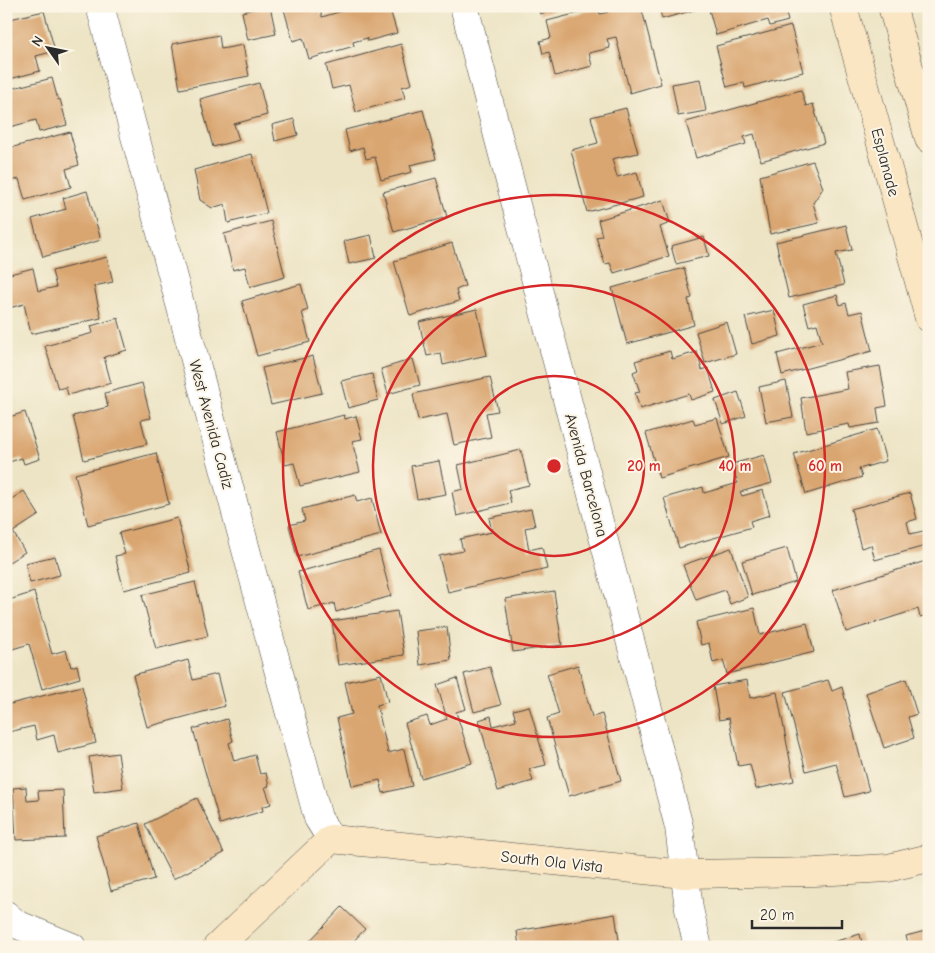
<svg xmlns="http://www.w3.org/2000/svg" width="935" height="953" viewBox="0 0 935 953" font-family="'Comic Neue',sans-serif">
  <rect width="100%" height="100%" fill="#fcf5e5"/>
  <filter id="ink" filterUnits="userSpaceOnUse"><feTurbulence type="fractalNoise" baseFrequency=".02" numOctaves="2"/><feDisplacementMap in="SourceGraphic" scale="10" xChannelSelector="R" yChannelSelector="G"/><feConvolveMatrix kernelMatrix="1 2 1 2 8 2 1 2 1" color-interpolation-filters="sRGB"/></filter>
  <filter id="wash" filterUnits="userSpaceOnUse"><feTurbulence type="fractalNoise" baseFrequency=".0096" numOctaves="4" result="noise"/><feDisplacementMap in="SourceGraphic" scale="20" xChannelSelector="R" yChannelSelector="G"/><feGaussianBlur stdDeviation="1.12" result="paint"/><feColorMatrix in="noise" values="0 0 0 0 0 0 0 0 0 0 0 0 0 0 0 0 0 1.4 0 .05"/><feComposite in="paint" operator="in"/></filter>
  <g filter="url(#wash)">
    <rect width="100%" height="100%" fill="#ede4c5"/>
    <g id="blocks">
      <!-- building -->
      <g fill="#d9a570">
        <polygon points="264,6 270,6 276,34 248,40 242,12"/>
        <polygon points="283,6 319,6 322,17 349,9 348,6 389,6 397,33 368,41 367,38 353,42 354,46 309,59 303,38 293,41"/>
        <polygon points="538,6 565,6 566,7 540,14"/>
        <polygon points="609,6 641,6 661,84 630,93 616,37 607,39 610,48 589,53 592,66 555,76 549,52 543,54 540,41 551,38 547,21 598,8 600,14 608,12 606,7"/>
        <polygon points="659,6 705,6 705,7 662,19"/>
        <polygon points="708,6 784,6 788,21 770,26 768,20 716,35"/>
        <polygon points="44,11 55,51 36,56 40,71 6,80 6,20"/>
        <polygon points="791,26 803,72 745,88 744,82 727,87 716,46"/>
        <polygon points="219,35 221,49 243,45 249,76 180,89 172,44"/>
        <polygon points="401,44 412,84 402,87 405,98 356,112 349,85 332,89 326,65"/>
        <polygon points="52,78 58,100 60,99 67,125 39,132 36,120 6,128 6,90"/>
        <polygon points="700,79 706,111 678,116 672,84"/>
        <polygon points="259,83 267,115 234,124 239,140 213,147 200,99"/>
        <polygon points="801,90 806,106 813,104 824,143 761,161 754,134 744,137 746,144 696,158 686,122"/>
        <polygon points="626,108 638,153 612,159 617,177 637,172 643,197 587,212 571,150 598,143 591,117"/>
        <polygon points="423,110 436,159 410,165 412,172 381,180 375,157 366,159 363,147 350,151 345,130"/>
        <polygon points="294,119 298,135 275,141 272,125"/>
        <polygon points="70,132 79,165 66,169 71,187 25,200 19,179 6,182 6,149"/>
        <polygon points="252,154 267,213 228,223 225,204 212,208 200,200 194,170"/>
        <polygon points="813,161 823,188 813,203 819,223 770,234 760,176"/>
        <polygon points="436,178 447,217 394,232 383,192"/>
        <polygon points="87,191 101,240 43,257 32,219 66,209 63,198"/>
        <polygon points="663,200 670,223 660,227 669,256 614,273 610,263 605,264 596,237 602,236 598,220"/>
        <polygon points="271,221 285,277 250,287 245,267 233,270 224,234"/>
        <polygon points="846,225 852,250 836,253 844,285 789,298 776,242"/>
        <polygon points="371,235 376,258 349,264 344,241"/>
        <polygon points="704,237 709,256 676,264 671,246"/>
        <polygon points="452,243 465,286 456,290 459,301 410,316 394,261"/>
        <polygon points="107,257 113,282 94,286 101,318 31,334 24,304 9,308 6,295 6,275 33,268 38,291 56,287 52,271"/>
        <polygon points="684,268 692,298 688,299 694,325 627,344 612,288"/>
        <polygon points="301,284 308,310 302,312 310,342 257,356 242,301"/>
        <polygon points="837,295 840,305 846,303 849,314 862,311 872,351 782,375 777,354 822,342 817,324 809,326 803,304"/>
        <polygon points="477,309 487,355 443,365 441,353 427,356 419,322"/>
        <polygon points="774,310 780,336 752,344 745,317"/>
        <polygon points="118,318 127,350 104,357 111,383 68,395 66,387 58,389 45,346 93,333 91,326"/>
        <polygon points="727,322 736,354 705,363 696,332"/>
        <polygon points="670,351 672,359 697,352 702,370 708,368 715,392 691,400 689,394 640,409 635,393 640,392 633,372 638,370 635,361"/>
        <polygon points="313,356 322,393 271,405 262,368"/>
        <polygon points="413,359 420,385 388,394 381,369"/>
        <polygon points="880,366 887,406 877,408 879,423 850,428 849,424 806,432 801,398 848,389 845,372"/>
        <polygon points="372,374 378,400 348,408 341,381"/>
        <polygon points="490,377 498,411 486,413 491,437 454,445 447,414 418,420 413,394"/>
        <polygon points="786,381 793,417 766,422 759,387"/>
        <polygon points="142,383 151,418 141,420 147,444 84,460 73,416 108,407 105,393"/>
        <polygon points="738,392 746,416 723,424 715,400"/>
        <polygon points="25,412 40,459 24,464 22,458 6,463 6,418"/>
        <polygon points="344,415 345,419 356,416 362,439 352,441 360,472 300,486 294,463 285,465 277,432"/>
        <polygon points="717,418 729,457 659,478 646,433 693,419 695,424"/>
        <polygon points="877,429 886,461 859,469 862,477 806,494 794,454"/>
        <polygon points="521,450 529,485 508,490 511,503 457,516 452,492 463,489 458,465"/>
        <polygon points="156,453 169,504 88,525 75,474"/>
        <polygon points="764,455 772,483 740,492 742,496 763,490 770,515 750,521 752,527 679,548 664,498 703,487 704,493 738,483 732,464"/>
        <polygon points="439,461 446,494 417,499 411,466"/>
        <polygon points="24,491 39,515 13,532 25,552 6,564 6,494 10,500"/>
        <polygon points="910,493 917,519 907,522 910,534 928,530 929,545 875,560 871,545 861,548 851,509"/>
        <polygon points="355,495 357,502 372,498 381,535 297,557 289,525 305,521 302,509"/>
        <polygon points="531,509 535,526 525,528 529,550 542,547 547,569 448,592 439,556 463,551 460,539 492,532 489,518"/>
        <polygon points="177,518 191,573 124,590 115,556 125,554 119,533"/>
        <polygon points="731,548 748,597 730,604 725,590 696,600 683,565"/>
        <polygon points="787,548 796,582 752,595 742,561"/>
        <polygon points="379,550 391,596 336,612 334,603 308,610 298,572"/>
        <polygon points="55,556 60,575 30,583 25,563"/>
        <polygon points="929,560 929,614 920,617 918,609 846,632 833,590"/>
        <polygon points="195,582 208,636 156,649 142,595"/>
        <polygon points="554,591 562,645 513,652 505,599"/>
        <polygon points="34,592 52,654 66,650 71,667 77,665 80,678 42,689 29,644 6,651 6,601"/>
        <polygon points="754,608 760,635 807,623 814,652 727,674 723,660 713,663 709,643 701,645 696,622"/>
        <polygon points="397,611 404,655 338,665 332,621"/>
        <polygon points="447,627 451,660 420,665 416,631"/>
        <polygon points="188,660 193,680 217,674 225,706 147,727 133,675"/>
        <polygon points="578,665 592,717 602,714 621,781 569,796 547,718 559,714 547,674"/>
        <polygon points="490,667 501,705 474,712 464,674"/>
        <polygon points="381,674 388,702 377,705 388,753 404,749 412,786 383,793 380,780 352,786 337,718 352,714 345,682"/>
        <polygon points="457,678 466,709 456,712 472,763 421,778 405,723 427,716 430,725 447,719 437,685"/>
        <polygon points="906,679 917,714 908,717 914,738 884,748 866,693"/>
        <polygon points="747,680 750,698 777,692 794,781 756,789 750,764 738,766 729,718 719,720 713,686"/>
        <polygon points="828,680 832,691 842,687 869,791 845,797 836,763 806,771 785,692"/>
        <polygon points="82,686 96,743 58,753 54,735 37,740 34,726 9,732 6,721 6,705"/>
        <polygon points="529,706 546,765 529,769 533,781 498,791 479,720 491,716 493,726 516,720 513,710"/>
        <polygon points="227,719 233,741 229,743 234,761 255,755 260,774 266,773 269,786 265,787 271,804 262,807 263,811 220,824 193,729"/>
        <polygon points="118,753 123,788 94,792 89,757"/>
        <polygon points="26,787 27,801 39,800 38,791 63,790 65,838 16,840 13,788"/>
        <polygon points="197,798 224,853 173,879 145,824"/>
        <polygon points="139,823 154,879 111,891 96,836"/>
        <polygon points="342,907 365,929 348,947 304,947"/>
        <polygon points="615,914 620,947 519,947 517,931"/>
        <polygon points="929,930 929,947 909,947 906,936"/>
        <polygon points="860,934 863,947 820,947 820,946"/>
      </g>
    </g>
  </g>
  <g filter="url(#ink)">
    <use href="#blocks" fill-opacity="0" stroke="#484742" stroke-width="1"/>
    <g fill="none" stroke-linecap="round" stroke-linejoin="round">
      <defs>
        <g id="street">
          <polyline points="100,6 318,818 331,839"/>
          <polyline points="464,6 679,827 689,909 698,947"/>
          <polyline points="6,915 16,924 72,947"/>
        </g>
        <g id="secondary">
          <polyline points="843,6 929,318"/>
          <polyline points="892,6 929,139"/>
          <polyline points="217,947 331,839 684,874 815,872 888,868 929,858"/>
        </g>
      </defs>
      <!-- street casing -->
      <use href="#street" stroke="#484742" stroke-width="29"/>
      <!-- secondary casing -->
      <use href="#secondary" stroke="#484742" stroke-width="29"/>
      <!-- street -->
      <use href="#street" stroke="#fff" stroke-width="28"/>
      <!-- secondary -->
      <use href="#secondary" stroke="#fbe6c3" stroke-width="28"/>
    </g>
  </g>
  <!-- distance rings -->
  <g fill="none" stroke="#d62828" stroke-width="2.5">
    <circle cx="554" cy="466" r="90"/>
    <circle cx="554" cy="466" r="181"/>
    <circle cx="554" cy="466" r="271"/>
  </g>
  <g text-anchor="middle" stroke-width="4" stroke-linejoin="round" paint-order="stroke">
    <!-- street labels -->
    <g font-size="16" fill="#2b2b2b" stroke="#fcf5e5">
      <text transform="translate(886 162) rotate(75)" y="6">Esplanade</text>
      <text transform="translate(212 424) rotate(75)" y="6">West Avenida Cadiz</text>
      <text transform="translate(587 475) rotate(75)" y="6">Avenida Barcelona</text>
      <text transform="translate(552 861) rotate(6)" y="6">South Ola Vista</text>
    </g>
  </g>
  <circle cx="554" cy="466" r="8" fill="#d62828" stroke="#fcf5e5" stroke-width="2.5"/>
  <g font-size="15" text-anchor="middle" font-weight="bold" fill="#d62828" stroke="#fcf5e5" stroke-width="4" stroke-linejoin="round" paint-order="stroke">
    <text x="644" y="471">20 m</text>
    <text x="735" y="471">40 m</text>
    <text x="825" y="471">60 m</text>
  </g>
  <!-- margin -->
  <rect width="935" height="953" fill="none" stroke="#fcf5e5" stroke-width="25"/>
  <!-- north arrow -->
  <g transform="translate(48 48) rotate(303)" stroke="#fcf5e5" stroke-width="4" paint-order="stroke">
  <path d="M0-4L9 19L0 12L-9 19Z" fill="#2b2b2b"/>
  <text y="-8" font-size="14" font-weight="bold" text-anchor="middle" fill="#2b2b2b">N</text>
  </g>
  <!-- scale -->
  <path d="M752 920v8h90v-8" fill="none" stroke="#2b2b2b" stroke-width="2.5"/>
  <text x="760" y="920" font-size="15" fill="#2b2b2b" stroke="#fcf5e5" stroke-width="4" paint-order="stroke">20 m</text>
</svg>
